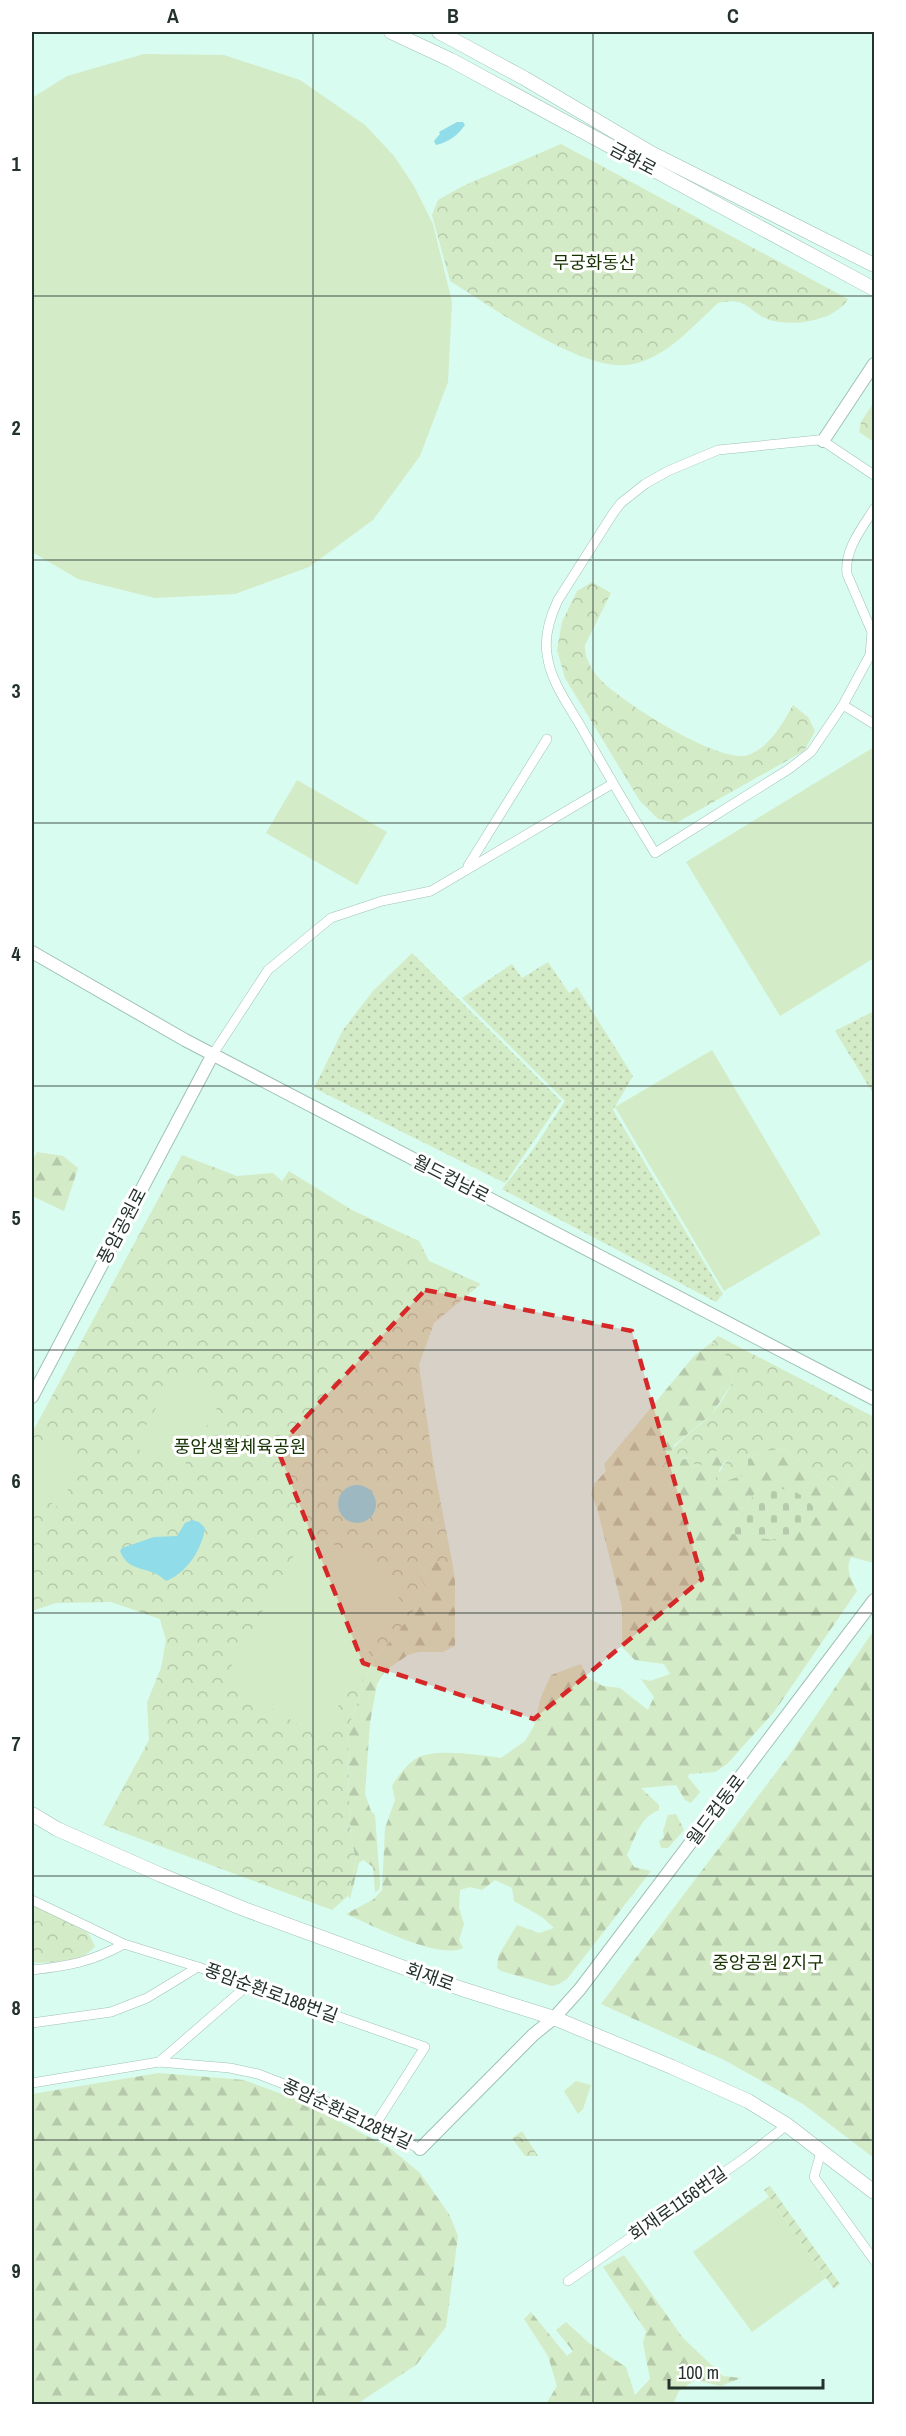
<svg xmlns="http://www.w3.org/2000/svg" width="906" height="2436" viewBox="0 0 906 2436" font-family="'Archivo Narrow','Noto Sans KR',sans-serif">
  <defs>
    <pattern id="grass-dots" width="8" height="8" patternUnits="userSpaceOnUse" patternTransform="scale(1.5)"><rect width="8" height="8" fill="#d4ebc7"/><path d="M2 2h.1M6 6h.1" fill="none" stroke="#b6caab" stroke-width="1.8" stroke-linecap="round"/></pattern>
    <pattern id="forest-firs" width="22" height="20" patternUnits="userSpaceOnUse" patternTransform="scale(1.5)"><rect width="22" height="20" fill="#d4ebc7"/><path d="M5 1l3.5 6h-7zM16 11l3.5 6h-7z" fill="#b6caab"/></pattern>
    <pattern id="cemetery-stones" width="16" height="16" patternUnits="userSpaceOnUse" patternTransform="scale(1.5)"><rect width="16" height="16" fill="#d4ebc7"/><path d="M2 7V4a2 2 0 0 1 4 0v3zM10 15v-3a2 2 0 0 1 4 0v3z" fill="#b6caab"/></pattern>
    <pattern id="park-crowns" width="20" height="18" patternUnits="userSpaceOnUse" patternTransform="scale(1.5)"><rect width="20" height="18" fill="#d4ebc7"/><path d="M2 6a3 3 0 1 1 6 0M12 15a3 3 0 1 1 6 0" fill="none" stroke="#b6caab"/></pattern>
    <pattern id="garden-furrows" width="10" height="10" patternUnits="userSpaceOnUse" patternTransform="scale(1.5)"><rect width="10" height="10" fill="#d4ebc7"/><path d="M-1 1l2-2M0 10L10 0M9 11l2-2" fill="none" stroke="#b6caab"/></pattern>
  </defs>
  <rect width="100%" height="100%" fill="#d8fcef"/>
  <!-- grass -->
  <g fill="url(#grass-dots)">
    <polygon points="412,953 561,1101 505,1183 314,1088 343,1030 373,991"/>
    <polygon points="548,962 569,993 577,987 633,1076 613,1110 723,1294 716,1302 502,1189 532,1151 565,1101 462,998 512,964 522,978"/>
    <polygon points="874,1011 874,1095 835,1031"/>
  </g>
  <!-- forest -->
  <g fill="url(#forest-firs)" fill-rule="evenodd">
    <polygon points="37,1152 63,1156 78,1168 64,1211 32,1196 32,1162"/>
    <path d="M711 1343 724 1350 733 1382 711 1415 674 1445 668 1487 682 1460 689 1457 698 1467 715 1451H724L730 1456 719 1470 722 1482 746 1474 748 1459 762 1451 783 1449 841 1493 872 1450H874V1563L851 1557C845 1570 851 1579 857 1591L774 1712 727 1764 715 1772 689 1774 688 1777 700 1792 691 1803 685 1800 676 1785 641 1788 659 1805V1810C640 1817 635 1838 627 1855L634 1867 651 1871 567 1979 559 1984 552 1986 501 1971 497 1968 498 1956 517 1925 539 1933 554 1928 542 1917 514 1901 512 1888 495 1880 482 1890 470 1887 460 1890 459 1908 464 1924 459 1940 463 1948C438 1960 372 1925 346 1914L374 1899 382 1890 385 1828 395 1800 392 1786C398 1776 407 1764 417 1758 437 1748 479 1755 501 1758L525 1741 534 1726 541 1697 551 1675 581 1664 588 1678 603 1686 620 1688 648 1710 654 1697 641 1679 650 1681 670 1674 664 1664 635 1660 622 1647V1607L597 1508 591 1494 595 1483 606 1471 604 1464 694 1356ZM760 1487 780 1541 728 1532 736 1514 748 1503Z"/>
    <polygon points="437,1561 453,1566 455,1581 455,1646 443,1652 419,1652 408,1655 385,1671 377,1684 370,1723 365,1794 371,1811 375,1815 380,1884 379,1890 375,1892 373,1867 363,1860 359,1863 350,1899 348,1896 356,1861 351,1838 349,1807 348,1728 358,1702 362,1683 378,1654 397,1634 423,1569"/>
    <polygon points="874,1630 874,2158 803,2104 724,2060 601,2004 790,1754"/>
    <polygon points="676,1814 684,1830 668,1848 661,1848 659,1841 664,1837 663,1831 668,1815"/>
    <polygon points="159,2073 244,2080 298,2100 390,2148 420,2173 449,2214 458,2236 446,2327 416,2365 357,2404 32,2404 32,2094"/>
    <polygon points="624,2255 683,2338 723,2376 741,2378 721,2386 695,2380 679,2391 673,2404 546,2404 557,2386 548,2356 524,2319 531,2312 567,2356 573,2351 556,2330 566,2322 589,2343 626,2367 635,2395 650,2379 643,2343 646,2331 603,2267"/>
  </g>
  <!-- cemetery -->
  <path fill="url(#cemetery-stones)" d="M760 1487C788 1489 803 1488 818 1514L805 1529 780 1541 727 1533 729 1521 748 1503Z"/>
  <!-- park -->
  <g fill="url(#park-crowns)">
    <path d="M561 144 848 299C835 321 793 327 770 320 747 312 749 296 718 303 694 325 667 357 633 364 585 375 491 306 450 281L432 215 438 200 463 186Z"/>
    <polygon points="874,402 874,442 859,432 861,422"/>
    <path d="M592 582 611 593 585 645C584 656 591 669 599 678 618 700 720 765 748 755 769 748 783 723 793 705L808 717 815 731 804 751 676 823 658 819 640 801 565 678 557 650 562 622 577 591Z"/>
    <polygon points="182,1155 237,1176 273,1173 282,1181 289,1171 352,1210 419,1241 429,1261 481,1284 434,1323 419,1365 434,1468 453,1566 437,1561 423,1569 420,1577 425,1586 420,1601 397,1634 378,1654 362,1683 358,1702 348,1728 349,1807 351,1838 356,1861 348,1896 332,1910 103,1825 149,1740 147,1702 161,1668 166,1640 160,1619 111,1602 56,1603 32,1611 32,1433"/>
    <path d="M718 1336 874 1417V1450H872L841 1493 783 1449 762 1451 748 1459 747 1474 722 1482 715 1479 730 1456 724 1451H715L698 1468 688 1457 682 1460 668 1487 658 1486C665 1446 682 1441 709 1417 719 1407 726 1394 733 1382L724 1350 711 1343Z"/>
    <path d="M32 1904 88 1933 95 1946C82 1964 52 1962 32 1963Z"/>
    <polygon points="522,2131 538,2156 525,2156 512,2138"/>
  </g>
  <!-- garden -->
  <polygon fill="url(#garden-furrows)" points="770,2186 840,2284 834,2289 764,2190"/>
  <!-- pitch -->
  <g fill="#d4ebc7">
    <polygon points="144,54 224,55 300,80 365,125 394,156 414,186 433,224 452,302 448,382 420,456 373,520 309,567 235,594 155,598 78,579 32,552 32,98 67,76"/>
    <polygon points="874,747 874,958 780,1016 686,862"/>
    <polygon points="297,780 387,832 357,885 266,833"/>
    <polygon points="712,1050 821,1234 724,1291 615,1107"/>
    <polygon points="176,1373 222,1399 180,1473 134,1447"/>
    <polygon points="40,1439 83,1464 58,1507 40,1496 32,1510 32,1453"/>
    <polygon points="308,1530 406,1585 321,1737 223,1681"/>
    <polygon points="576,2081 591,2085 583,2109 578,2114 564,2091"/>
    <polygon points="769,2197 826,2278 752,2332 693,2252"/>
  </g>
  <!-- water -->
  <g fill="#90dce8">
    <path d="M457 122H463L465 125C458 135 449 142 436 145L434 141 440 134 439 132Z"/>
    <circle cx="357" cy="1504" r="19"/>
    <path d="M192 1520 199 1522 205 1528C202 1549 187 1573 166 1581 150 1565 129 1574 120 1551L122 1548 154 1537 177 1536 185 1523Z"/>
  </g>
  <g fill="none" stroke-linecap="round" stroke-linejoin="round">
    <defs>
      <g id="minor">
        <path d="M874 475 823 441 818 440 718 450 668 471 645 484 621 503 614 512 558 600C550 617 544 635 547 654 550 680 567 703 580 725 604 768 629 811 655 853L789 769 811 752 843 705 870 655 872 632 847 574C844 550 862 528 874 509"/>
        <polyline points="843,705 874,724"/>
        <polyline points="468,866 547,739"/>
        <polyline points="213,1054 268,970 331,918 382,901 431,891 612,784"/>
        <polyline points="32,1900 124,1944 198,1967 425,2047 375,2125"/>
        <path d="M32 1970C69 1966 91 1962 124 1944"/>
        <polyline points="32,2023 111,2012 147,1998 198,1967"/>
        <polyline points="159,2062 248,1985"/>
        <polyline points="32,2083 159,2062 230,2068 258,2074 320,2098 420,2149"/>
        <polyline points="821,2152 814,2177 874,2260"/>
        <polyline points="568,2281 746,2157 787,2125"/>
      </g>
      <g id="tertiary">
        <polyline points="823,441 874,364"/>
        <polyline points="32,952 185,1040 874,1399"/>
        <polyline points="32,1397 213,1054"/>
        <polyline points="420,2149 533,2035 554,2018 580,1989 874,1600"/>
      </g>
      <g id="secondary">
        <polyline points="391,32 451,60 874,289"/>
        <polyline points="439,32 524,78 651,153 874,265"/>
        <polyline points="32,1814 57,1829 161,1875 244,1909 462,1989 554,2018 672,2067 748,2101 787,2125 874,2192"/>
      </g>
    </defs>
    <!-- minor casing -->
    <use href="#minor" stroke="#9fc2b5" stroke-width="10"/>
    <!-- tertiary casing -->
    <use href="#tertiary" stroke="#9fc2b5" stroke-width="14"/>
    <!-- secondary casing -->
    <use href="#secondary" stroke="#9fc2b5" stroke-width="15"/>
    <!-- minor -->
    <use href="#minor" stroke="#fff" stroke-width="9"/>
    <!-- tertiary -->
    <use href="#tertiary" stroke="#fff" stroke-width="12"/>
    <!-- secondary -->
    <use href="#secondary" stroke="#fff" stroke-width="14"/>
  </g>
  <!-- marked area -->
  <path fill="#d62828" fill-opacity="0.2" stroke="#d62828" stroke-width="4.5" stroke-dasharray="12 8" stroke-linejoin="round" d="M425 1290 632 1331 702 1579 534 1719 363 1663 277 1448Z"/>
  <!-- grid -->
  <path fill="none" stroke="#24322d" stroke-width="1.5" stroke-opacity="0.55" d="M313 32V2404M593 32V2404M32 296H874M32 560H874M32 823H874M32 1086H874M32 1350H874M32 1613H874M32 1876H874M32 2140H874"/>
  <g text-anchor="middle" stroke-width="6" stroke-linejoin="round" paint-order="stroke">
    <!-- street labels -->
    <g font-size="18" fill="#24322d" stroke="#fff">
      <text transform="translate(633 159) rotate(28)" y="6">금화로</text>
      <text transform="translate(451 1179) rotate(27)" y="6">월드컵남로</text>
      <text transform="translate(122 1226) rotate(-62)" y="6">풍암공원로</text>
      <text transform="translate(716 1810) rotate(-53)" y="6">월드컵동로</text>
      <text transform="translate(430 1977) rotate(20)" y="6">회재로</text>
      <text transform="translate(271 1993) rotate(20)" y="6">풍암순환로188번길</text>
      <text transform="translate(347 2114) rotate(25)" y="6">풍암순환로128번길</text>
      <text transform="translate(678 2204) rotate(-35)" y="6">회재로1156번길</text>
    </g>
    <!-- park labels -->
    <g font-size="18" fill="#163100" stroke="#fff">
      <text x="594" y="269">무궁화동산</text>
      <text x="240" y="1453">풍암생활체육공원</text>
      <text x="768" y="1969">중앙공원 2지구</text>
    </g>
  </g>
  <!-- border -->
  <rect width="906" height="2436" fill="none" stroke="#ffffff" stroke-width="66"/>
  <!-- scale -->
  <path d="M669 2379v9h154v-9" fill="none" stroke="#24322d" stroke-width="3"/>
  <text x="678" y="2379" font-size="18" fill="#24322d" stroke="#ffffff" stroke-width="4.5" paint-order="stroke">100 m</text>
  <rect x="33" y="33" width="840" height="2370" fill="none" stroke="#24322d" stroke-width="2"/>
  <g font-size="20" text-anchor="middle" font-weight="bold" fill="#24322d">
    <text x="173" y="23">A</text>
    <text x="453" y="23">B</text>
    <text x="733" y="23">C</text>
    <text x="16" y="171">1</text>
    <text x="16" y="435">2</text>
    <text x="16" y="698">3</text>
    <text x="16" y="961">4</text>
    <text x="16" y="1225">5</text>
    <text x="16" y="1488">6</text>
    <text x="16" y="1751">7</text>
    <text x="16" y="2015">8</text>
    <text x="16" y="2278">9</text>
  </g>
</svg>
